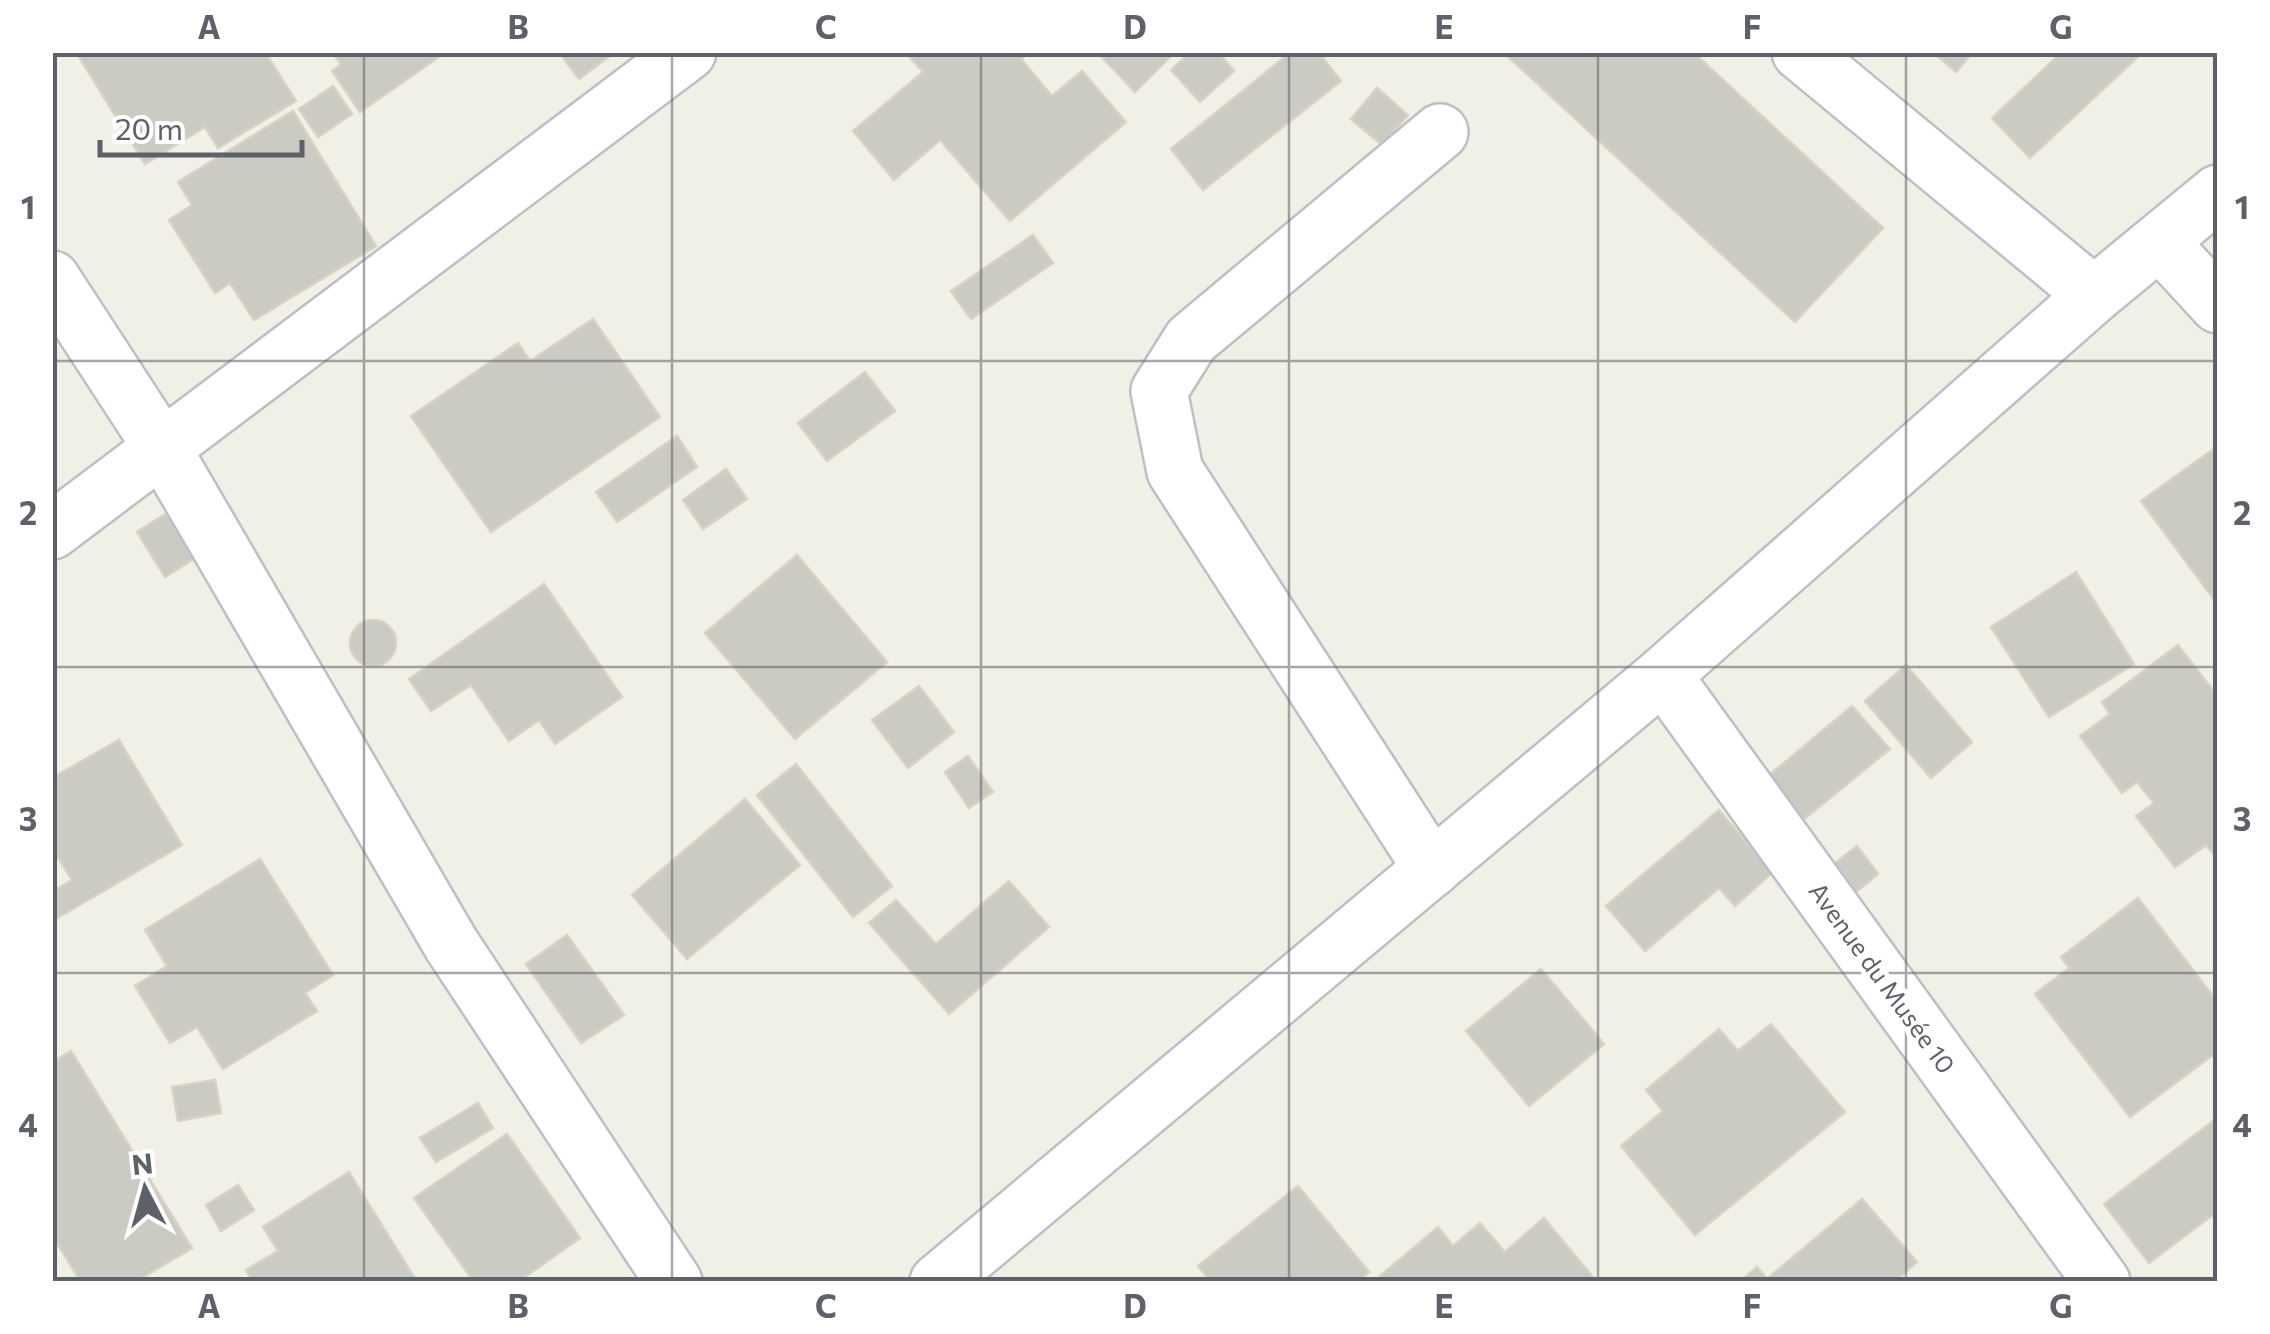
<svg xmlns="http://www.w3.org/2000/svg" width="2270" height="1334" viewBox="0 0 2270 1334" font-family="Commissioner,sans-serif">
  <rect width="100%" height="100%" fill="#f1f0e6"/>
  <!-- building -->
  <g fill="#cccbc3" stroke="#d6d3c4" stroke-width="2.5">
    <polygon points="76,52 265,52 296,101 218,148 205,127 145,164"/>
    <polygon points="332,52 446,52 360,112 332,71 341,64"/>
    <polygon points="559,52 615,52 579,79"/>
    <polygon points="905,52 1030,52 1021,59 1052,96 1082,71 1126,122 1010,221 940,140 894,180 853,131 923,72"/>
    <polygon points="1097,52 1165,52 1170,57 1135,92"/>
    <polygon points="1191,52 1218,52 1234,71 1200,102 1171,70"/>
    <polygon points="1291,52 1318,52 1341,81 1203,190 1171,149"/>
    <polygon points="1503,52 1693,52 1883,228 1795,322"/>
    <polygon points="1933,52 1973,52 1956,72"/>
    <polygon points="2062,52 2143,52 2030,158 1992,118"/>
    <polygon points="333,86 352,114 318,137 299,109"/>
    <polygon points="1377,88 1408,115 1382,145 1351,119"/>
    <polygon points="293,111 376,246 254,320 230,283 215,293 169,220 192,205 178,182"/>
    <polygon points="1033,235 1053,263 971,319 951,291"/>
    <polygon points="593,319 660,417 491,532 411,416 518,343 530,361"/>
    <polygon points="865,372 895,411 827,461 798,423"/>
    <polygon points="677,436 697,467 617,522 596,492"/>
    <polygon points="2218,446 2218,605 2141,501"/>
    <polygon points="726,469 747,499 703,529 683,500"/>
    <polygon points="167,513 195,558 165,577 137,532"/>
    <polygon points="797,555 887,662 795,739 705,633"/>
    <polygon points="2076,572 2134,664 2049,717 1991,627"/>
    <polygon points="544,584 622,697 555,744 539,720 509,741 471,685 431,711 409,679"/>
    <circle cx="373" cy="643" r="23"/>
    <polygon points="2178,645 2218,697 2218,859 2206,845 2175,867 2136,816 2154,803 2137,782 2122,793 2080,736 2110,714 2102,702"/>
    <polygon points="1906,665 1972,742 1931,778 1865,701"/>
    <polygon points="919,686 954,732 908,768 872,720"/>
    <polygon points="1852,706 1890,749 1803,820 1767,777"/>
    <polygon points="119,740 182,845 52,921 52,892 72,880 52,848 52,778"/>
    <polygon points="968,756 993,792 969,808 945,772"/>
    <polygon points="796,764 892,886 853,917 757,795"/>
    <polygon points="745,799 800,865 687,959 632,895"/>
    <polygon points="1719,810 1772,873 1735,906 1719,888 1645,951 1606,906"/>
    <polygon points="1857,846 1878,874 1856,892 1834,864"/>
    <polygon points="260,859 333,975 305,993 317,1011 223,1069 197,1027 170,1043 135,986 167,966 145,930"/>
    <polygon points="1009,881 1049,927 949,1014 869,923 896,900 936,944"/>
    <polygon points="2138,898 2218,1003 2218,1051 2130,1117 2035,994 2069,968 2061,957"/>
    <polygon points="567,935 624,1015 581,1043 526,964"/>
    <polygon points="1541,969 1604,1044 1529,1106 1466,1031"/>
    <polygon points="1771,1024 1845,1112 1695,1235 1621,1146 1663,1111 1646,1090 1719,1029 1738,1051"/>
    <polygon points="71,1051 192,1248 135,1282 81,1282 52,1235 52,1063"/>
    <polygon points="215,1080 221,1113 178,1121 172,1087"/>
    <polygon points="478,1103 493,1128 436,1162 420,1138"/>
    <polygon points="2217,1118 2218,1211 2149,1263 2104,1204"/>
    <polygon points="507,1134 580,1238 518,1282 474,1282 414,1198"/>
    <polygon points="349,1172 417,1282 253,1282 246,1270 278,1251 263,1227"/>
    <polygon points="238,1185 254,1210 221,1231 206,1205"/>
    <polygon points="1298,1186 1369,1272 1357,1282 1211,1282 1198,1266"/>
    <polygon points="1862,1199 1917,1262 1894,1282 1740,1282 1757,1267 1767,1279"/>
    <polygon points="1544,1218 1597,1282 1385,1282 1380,1276 1438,1227 1453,1246 1480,1223 1505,1252"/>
  </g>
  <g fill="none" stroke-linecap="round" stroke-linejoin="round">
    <defs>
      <g id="minor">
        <polyline points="1800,52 2094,295"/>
        <polyline points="2160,242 2218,305"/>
        <polyline points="52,279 164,451 451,944 674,1282"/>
        <polyline points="52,531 688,52"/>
        <polyline points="1663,675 2102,1282"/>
        <polyline points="1432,869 1175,471 1159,391 1191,340 1440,132"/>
        <polyline points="938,1282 1663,675 2094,295 2218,193"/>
      </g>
    </defs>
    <!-- minor casing -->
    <use href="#minor" stroke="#bebfc6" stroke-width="60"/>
    <!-- minor -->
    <use href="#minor" stroke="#fff" stroke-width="55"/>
  </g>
  <!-- grid -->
  <path fill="none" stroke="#5e6168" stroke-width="2.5" stroke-opacity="0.55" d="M364 52V1282M672 52V1282M981 52V1282M1289 52V1282M1598 52V1282M1906 52V1282M52 361H2218M52 667H2218M52 973H2218"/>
  <g text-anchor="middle" stroke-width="10" stroke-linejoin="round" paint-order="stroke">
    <!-- street labels -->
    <g font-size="25" fill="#5e6168" stroke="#fff">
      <text transform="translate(1882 978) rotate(54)" y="9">Avenue du Musée 10</text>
    </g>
  </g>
  <!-- border -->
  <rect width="2270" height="1334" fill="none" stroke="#ffffff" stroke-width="110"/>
  <!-- north arrow -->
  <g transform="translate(145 1189) rotate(354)" stroke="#ffffff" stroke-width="8" paint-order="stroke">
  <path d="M0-8L18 38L0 25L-18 38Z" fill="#5e6168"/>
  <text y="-15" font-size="28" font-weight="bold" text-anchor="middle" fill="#5e6168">N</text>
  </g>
  <!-- scale -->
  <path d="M100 140v15h202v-15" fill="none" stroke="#5e6168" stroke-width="5"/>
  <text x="115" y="140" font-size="30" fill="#5e6168" stroke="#ffffff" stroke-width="8" paint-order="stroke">20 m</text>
  <rect x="55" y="55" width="2160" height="1224" fill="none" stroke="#5e6168" stroke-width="4"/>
  <g font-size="32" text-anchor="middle" font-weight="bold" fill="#5e6168">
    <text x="209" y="39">A</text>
    <text x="518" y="39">B</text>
    <text x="826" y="39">C</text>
    <text x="1135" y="39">D</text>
    <text x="1444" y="39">E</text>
    <text x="1752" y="39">F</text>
    <text x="2061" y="39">G</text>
    <text x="28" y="219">1</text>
    <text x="2242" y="219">1</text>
    <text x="28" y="525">2</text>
    <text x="2242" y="525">2</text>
    <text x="28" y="831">3</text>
    <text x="2242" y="831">3</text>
    <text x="28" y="1137">4</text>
    <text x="2242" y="1137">4</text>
    <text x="209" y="1318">A</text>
    <text x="518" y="1318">B</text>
    <text x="826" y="1318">C</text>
    <text x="1135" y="1318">D</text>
    <text x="1444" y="1318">E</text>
    <text x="1752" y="1318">F</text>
    <text x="2061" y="1318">G</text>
  </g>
</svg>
